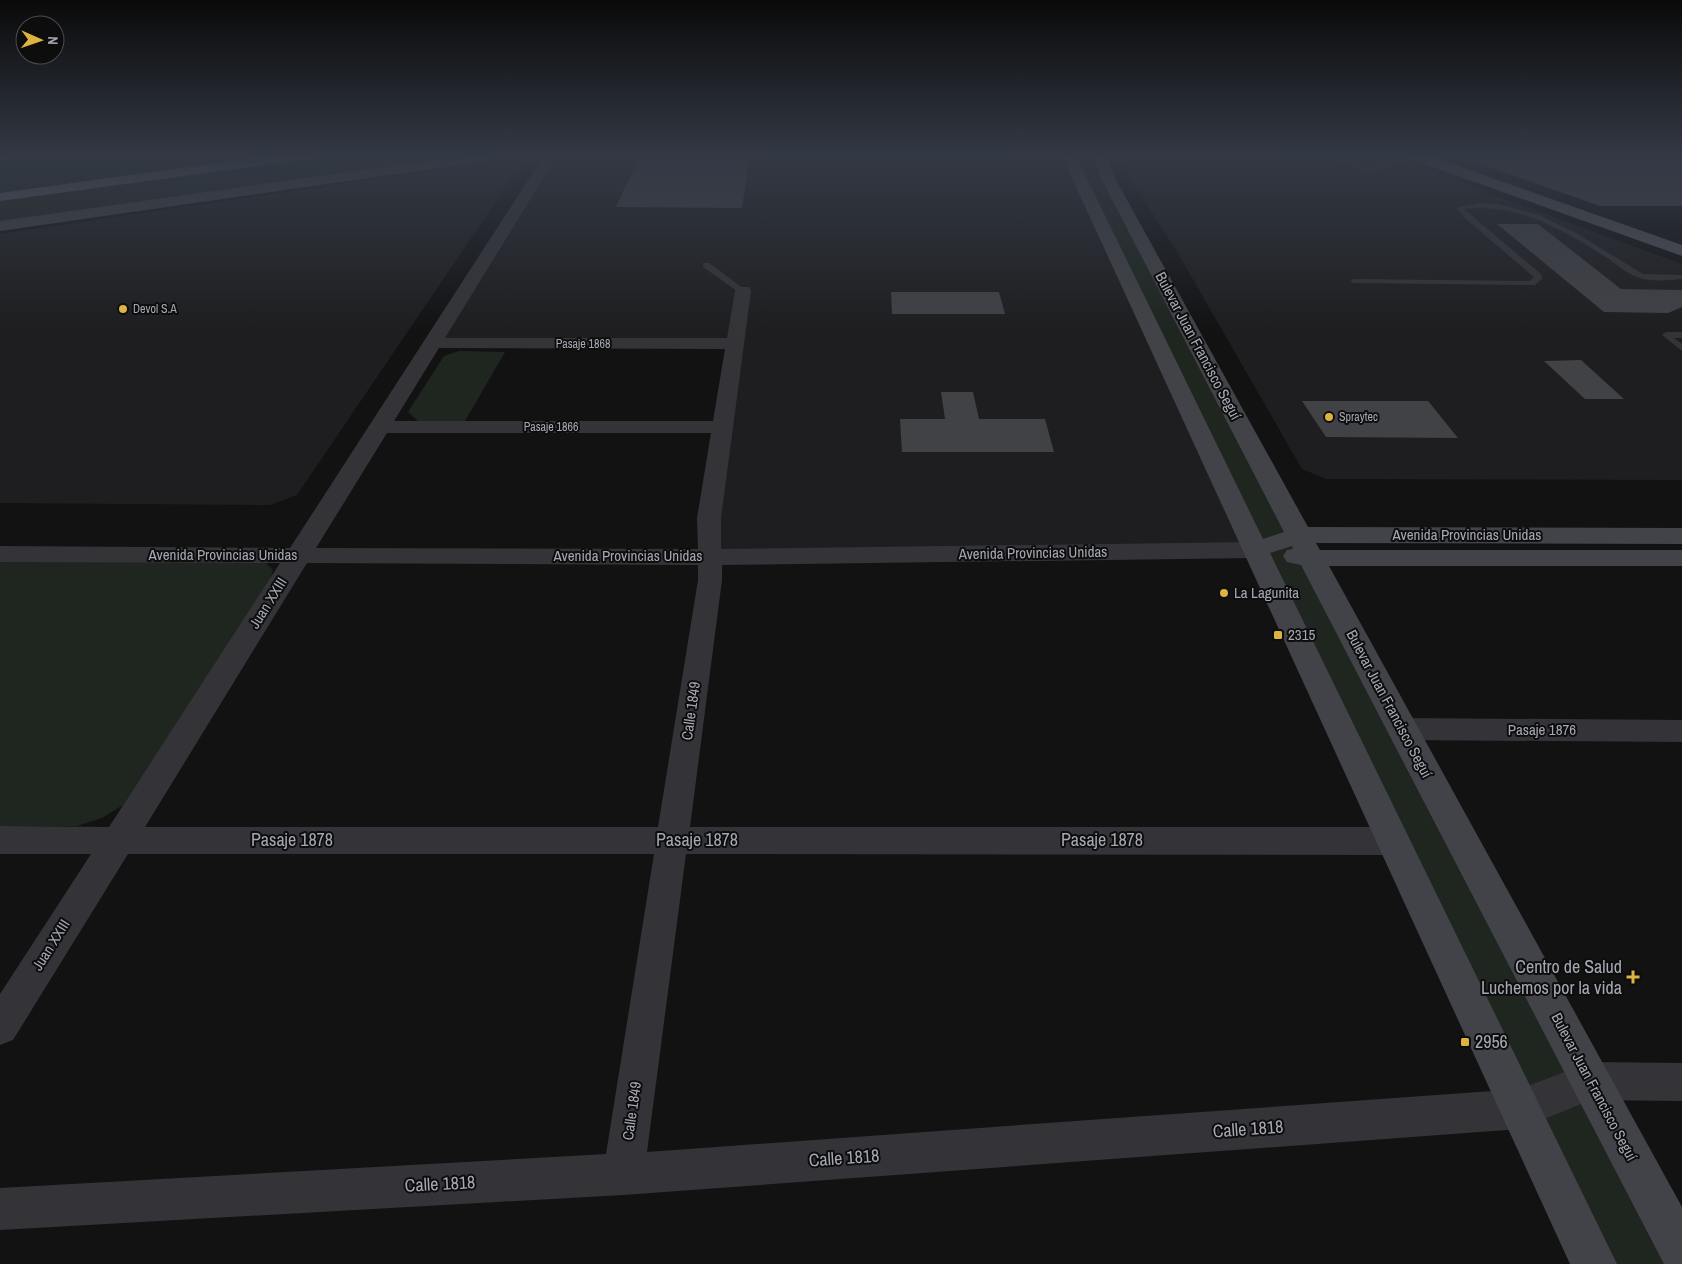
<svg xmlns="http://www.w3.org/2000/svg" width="1682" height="1264" viewBox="0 0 1682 1264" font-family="'Archivo Narrow',sans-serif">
  <rect width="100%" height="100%" fill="#121213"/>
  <!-- built -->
  <g fill="#1e1e20">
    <polygon points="552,154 1068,154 1255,550 710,557 735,344 432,343"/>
    <polygon points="1122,154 1381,154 1682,264 1682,480 1326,479 1302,469 1176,250 1126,172"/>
    <polygon points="510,159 522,163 297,495 270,505 0,503 0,234"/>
  </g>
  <!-- green -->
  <g fill="#1f2620">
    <polygon points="23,154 508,154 0,226 0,157"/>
    <polygon points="1068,154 1098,154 1682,1264 1594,1264"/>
    <polygon points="1452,154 1682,154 1682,156 1461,157"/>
    <polygon points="459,351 505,352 465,421 418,421 408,412 444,356"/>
    <polygon points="0,561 266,563 273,570 269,584 123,805 102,818 77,826 0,826"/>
  </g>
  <!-- building -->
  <g fill="#414246">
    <polygon points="697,154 750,154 742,208 616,207 640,156"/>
    <polygon points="1682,156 1682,206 1600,206 1469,160 1469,157"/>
    <polygon points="1497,224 1538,224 1621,289 1682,290 1682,307 1668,313 1604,312"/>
    <polygon points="891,292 999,292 1005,314 892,314"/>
    <polygon points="1581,360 1624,399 1585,399 1544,361"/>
    <polygon points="941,392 973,392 979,419 1045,419 1054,452 902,452 900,419 945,419"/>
    <polygon points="1302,401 1428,401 1458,438 1326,437"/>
  </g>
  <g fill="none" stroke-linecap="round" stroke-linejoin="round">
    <!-- service -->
    <g fill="#343438" fill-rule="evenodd">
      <polygon points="1323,154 1332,154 1369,168 1382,165 1356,154 1365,154 1389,163 1419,155 1422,157 1369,172"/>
      <path d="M1479 203 1498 204 1539 215 1576 233 1643 274 1682 275V279C1668 280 1653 282 1640 278 1626 274 1616 263 1604 256 1562 229 1515 202 1464 209L1542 275V279L1535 285 1354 283 1350 281 1354 279 1530 281 1534 277 1466 219 1456 208Z"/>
      <polygon points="703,263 709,263 747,291 740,293 703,267"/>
      <polygon points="1682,332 1682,338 1674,338 1682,344 1682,351 1662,335 1666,332"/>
    </g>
    <!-- minor -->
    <g fill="#343438" fill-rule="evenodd">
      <path d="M545 154H558L445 338H727L735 291 737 287H749L751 291 721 518V549L1255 542 1263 545 1267 550 1263 555 1255 558 722 565V580L690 827H1394L1405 831 1410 841 1405 851 1394 855 686 854 647 1152 1520 1089 1591 1062 1682 1063V1101L1591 1100 1520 1129 623 1195 0 1230V1188L606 1154 654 854H128L13 1040 0 1045V994L91 854H0V826L109 827 280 563 0 562V546L290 548ZM439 348 725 349 713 421H394ZM387 433H711L697 518 698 549 316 548ZM307 563 698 565V580L658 827H145Z"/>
      <polygon points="1402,718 1682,720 1682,742 1402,740 1392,737 1388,729 1392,721"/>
    </g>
    <!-- secondary -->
    <g fill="#424348" fill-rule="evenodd">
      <polygon points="0,154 30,154 23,158 0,161"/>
      <polygon points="477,154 515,154 508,158 0,231 0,221"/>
      <polygon points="1061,154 1075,154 1263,539 1284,532 1102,180 1091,154 1105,154 1116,180 1308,527 1682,528 1682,544 1316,543 1320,550 1682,550 1682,566 1329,566 1682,1207 1682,1264 1664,1264 1301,565 1287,562 1283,556 1287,550 1293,549 1292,546 1270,553 1617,1264 1570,1264"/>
    </g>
    <!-- primary -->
    <polygon fill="#505157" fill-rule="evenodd" points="1403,154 1424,154 1682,245 1682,256 1405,157"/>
    <!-- motorway -->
    <polygon fill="#606269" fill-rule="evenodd" points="284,154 323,154 316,158 0,201 0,193"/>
  </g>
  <!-- sky -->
  <linearGradient id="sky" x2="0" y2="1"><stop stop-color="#0a0a0a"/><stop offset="0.47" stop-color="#333944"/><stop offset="1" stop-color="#333944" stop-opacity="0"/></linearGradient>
  <rect width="1682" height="331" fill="url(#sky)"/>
  <!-- markers -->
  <g fill="#deb440" stroke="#0d0d0e" stroke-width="2">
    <circle cx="123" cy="309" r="5"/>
    <circle cx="1329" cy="417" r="5"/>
    <circle cx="1224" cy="593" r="5"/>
    <rect x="1273" y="630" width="10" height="10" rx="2.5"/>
    <path d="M1630.5 969.5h5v5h5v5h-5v5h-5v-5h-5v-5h5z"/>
    <rect x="1460" y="1037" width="10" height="10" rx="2.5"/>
  </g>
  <g text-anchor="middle" stroke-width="4" stroke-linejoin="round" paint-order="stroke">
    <!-- far-poi labels -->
    <g font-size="12" fill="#a5a8b3" stroke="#0d0d0e" text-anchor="start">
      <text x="133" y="313">Devol S.A</text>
      <text x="1339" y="421">Spraytec</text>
    </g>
    <!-- far-street labels -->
    <g font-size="12" fill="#a5a8b3" stroke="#0d0d0e">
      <text x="583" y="348">Pasaje 1868</text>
      <text x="551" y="431">Pasaje 1866</text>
    </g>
    <!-- street labels -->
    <g font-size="15" fill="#a5a8b3" stroke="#0d0d0e">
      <text transform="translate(1198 346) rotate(62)" y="5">Bulevar Juan Francisco Seguí</text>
      <text x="1467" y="540">Avenida Provincias Unidas</text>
      <text transform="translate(1033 553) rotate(-1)" y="5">Avenida Provincias Unidas</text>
      <text x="223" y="560">Avenida Provincias Unidas</text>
      <text x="628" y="561">Avenida Provincias Unidas</text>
      <text transform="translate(268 603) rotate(-58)" y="5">Juan XXIII</text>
      <text transform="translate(1389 704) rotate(62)" y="5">Bulevar Juan Francisco Seguí</text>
      <text transform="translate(691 711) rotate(-82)" y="5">Calle 1849</text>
      <text x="1542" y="735">Pasaje 1876</text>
      <text transform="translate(51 945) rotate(-58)" y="5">Juan XXIII</text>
      <text transform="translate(1594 1087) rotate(62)" y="5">Bulevar Juan Francisco Seguí</text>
      <text transform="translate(632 1111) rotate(-82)" y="5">Calle 1849</text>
    </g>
    <!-- poi labels -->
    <g font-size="15" fill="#a5a8b3" stroke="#0d0d0e" text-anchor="start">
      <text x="1234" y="598">La Lagunita</text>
      <text x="1288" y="640">2315</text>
    </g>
    <!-- near-street labels -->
    <g font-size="18" fill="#a5a8b3" stroke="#0d0d0e">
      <text x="292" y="846">Pasaje 1878</text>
      <text x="697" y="846">Pasaje 1878</text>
      <text x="1102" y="846">Pasaje 1878</text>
      <text transform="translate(1248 1129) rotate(-4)" y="6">Calle 1818</text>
      <text transform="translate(844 1158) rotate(-4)" y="6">Calle 1818</text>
      <text transform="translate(440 1184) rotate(-3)" y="6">Calle 1818</text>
    </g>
    <!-- near-poi labels -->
    <g font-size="18" fill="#a5a8b3" stroke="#0d0d0e" text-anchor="end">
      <text x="1622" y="973">Centro de Salud<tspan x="1622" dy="21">Luchemos por la vida</tspan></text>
      <text x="1475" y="1048" text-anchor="start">2956</text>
    </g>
  </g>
  <!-- north arrow -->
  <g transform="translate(40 40) rotate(92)"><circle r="24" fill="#0d0d0e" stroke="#4a4b50"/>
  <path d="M0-4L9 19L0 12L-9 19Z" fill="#deb440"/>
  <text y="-8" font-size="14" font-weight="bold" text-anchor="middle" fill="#a5a8b3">N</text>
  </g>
</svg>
